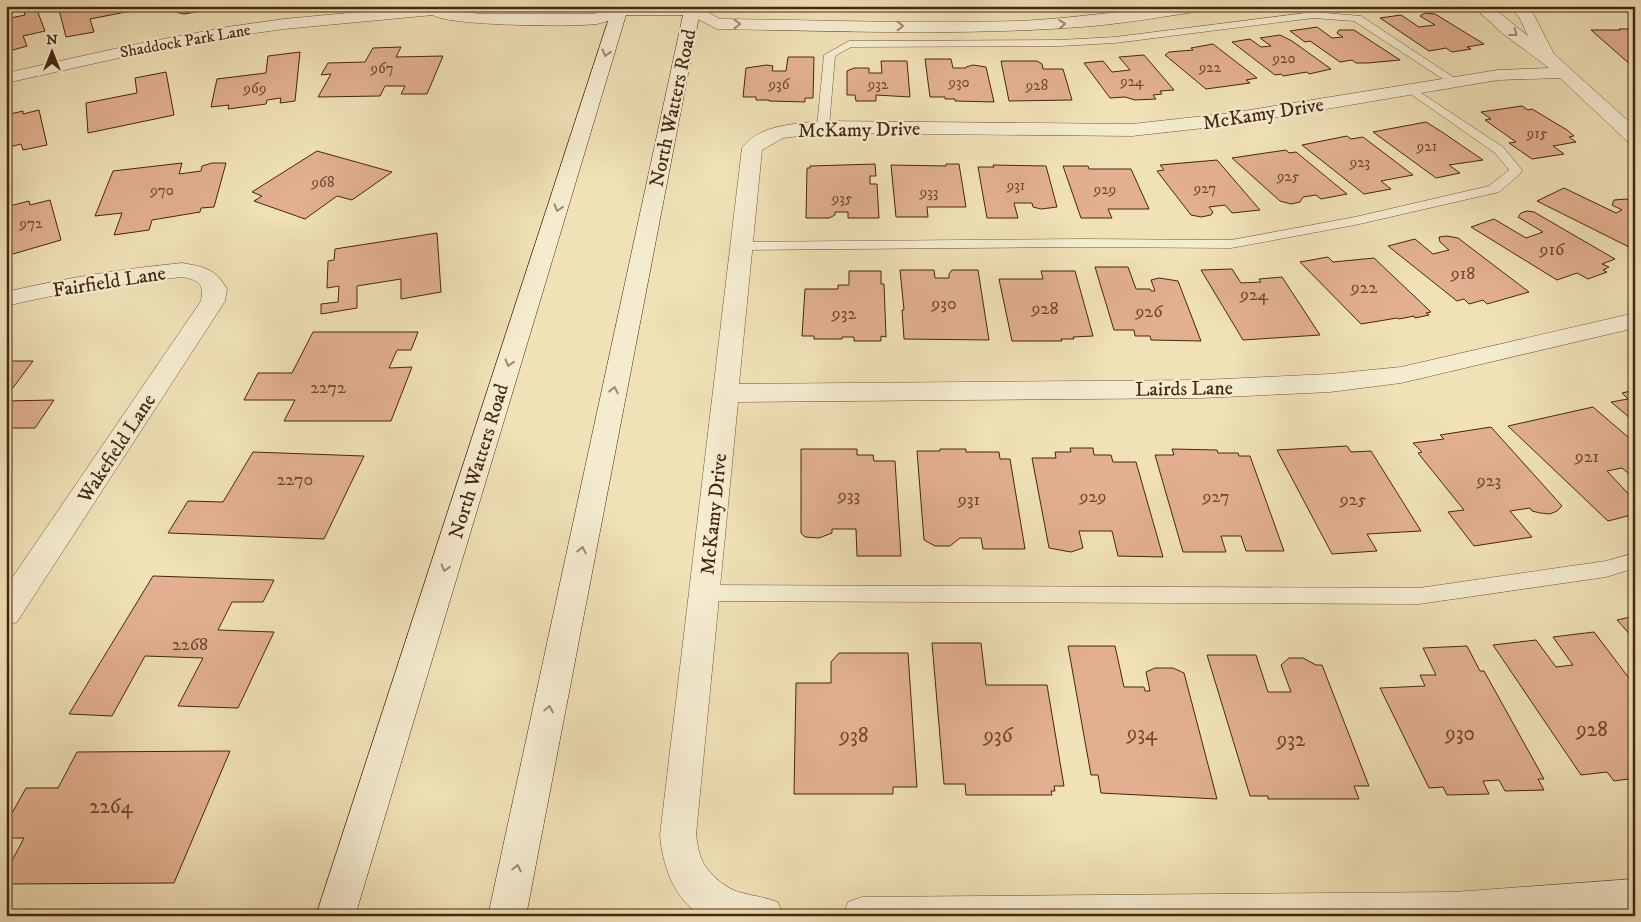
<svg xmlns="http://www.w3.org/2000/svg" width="1641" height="922" viewBox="0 0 1641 922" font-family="'IM FELL DW Pica',serif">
  <rect width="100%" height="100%" fill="#f0e1b6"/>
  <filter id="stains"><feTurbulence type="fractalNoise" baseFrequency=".004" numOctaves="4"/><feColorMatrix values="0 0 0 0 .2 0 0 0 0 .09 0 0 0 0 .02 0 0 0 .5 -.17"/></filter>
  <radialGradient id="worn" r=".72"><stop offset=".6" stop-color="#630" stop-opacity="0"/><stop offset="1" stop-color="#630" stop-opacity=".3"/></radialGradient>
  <!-- building -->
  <g fill="#e2b08e" stroke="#462611">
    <polygon points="58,6 135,6 136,10 90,19 94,32 66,37"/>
    <polygon points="231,6 184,14 175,12 176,9 183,6"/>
    <polygon points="37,10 45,31 23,36 27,46 6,52 6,19 25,15 24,12"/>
    <polygon points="1425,13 1435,14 1484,44 1467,47 1471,49 1452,52 1446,48 1429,51 1380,18 1401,15 1419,27 1435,25 1420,16"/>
    <polygon points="1317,27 1332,38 1343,37 1337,33 1339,30 1354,30 1400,60 1368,63 1356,63 1352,60 1340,62 1310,41 1305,42 1290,31"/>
    <polygon points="1619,29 1635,29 1635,66 1631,65 1591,30 1620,30"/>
    <polygon points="1280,35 1292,41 1331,69 1309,74 1307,72 1283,76 1281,74 1275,75 1232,42 1250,39 1261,47 1271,46 1260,38"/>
    <polygon points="1213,44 1257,78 1246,80 1250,83 1206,89 1165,55 1169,52 1193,50 1191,48"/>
    <polygon points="401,47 396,57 443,56 427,94 401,94 405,86 385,86 380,96 318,97 331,74 321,75 328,63 365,62 373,48"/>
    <polygon points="300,52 295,101 280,103 281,98 267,100 266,104 228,109 229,105 211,107 217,79 266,73 268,56"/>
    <polygon points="1144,55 1174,90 1160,91 1162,94 1153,95 1156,99 1135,100 1125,97 1110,98 1084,63 1103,61 1112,72 1130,70 1119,57"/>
    <polygon points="788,57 814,57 813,98 805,98 805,102 769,101 769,100 756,100 756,97 743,97 746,68 767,65 773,66 772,71 786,71"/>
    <polygon points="925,59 951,59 953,68 966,68 966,67 973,65 986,67 994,102 955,101 955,99 945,99 945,97 930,97"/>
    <polygon points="881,61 907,61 910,97 876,95 876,101 856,101 855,95 847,95 847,71 854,68 869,68 869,73 882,73"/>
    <polygon points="1001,61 1037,61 1042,64 1043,69 1063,69 1072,100 1009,101"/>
    <polygon points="166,72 174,115 88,133 86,103 137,93 135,78"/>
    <polygon points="1522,106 1528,110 1532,109 1567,130 1574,136 1569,137 1576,142 1553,146 1564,154 1532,159 1509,143 1516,142 1485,120 1491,119 1481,112"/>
    <polygon points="39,110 47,145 23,150 21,144 6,148 6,115 23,111 23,114"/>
    <polygon points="1426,122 1442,132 1483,160 1449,165 1460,173 1436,178 1373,132"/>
    <polygon points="1347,136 1351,139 1363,137 1413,175 1381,181 1391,189 1364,194 1302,145"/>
    <polygon points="1286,150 1289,153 1296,152 1347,194 1321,199 1316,195 1303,197 1300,202 1291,204 1280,201 1232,158"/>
    <polygon points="317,151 392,172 352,200 337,196 305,219 254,201 262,196 252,192"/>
    <polygon points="1217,160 1260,210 1232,213 1225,205 1209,207 1213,212 1211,215 1201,217 1191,215 1157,171 1164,170 1160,165"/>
    <polygon points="182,163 179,174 201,171 202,166 212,163 226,163 214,207 201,208 200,212 152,220 149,230 114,235 122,213 95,216 113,171"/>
    <polygon points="875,164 876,176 870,176 870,184 877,184 879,218 848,218 848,212 835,212 835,215 829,218 806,218 807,168 810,168 810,166"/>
    <polygon points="946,164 959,164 966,207 927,207 928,217 896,217 891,165 946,166"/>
    <polygon points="993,165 1046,166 1057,207 1041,209 1033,207 1032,203 1014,203 1018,218 987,218 978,167 994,167"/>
    <polygon points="1063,166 1088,166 1089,169 1131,169 1149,209 1108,209 1112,218 1081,218"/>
    <polygon points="1564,188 1616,213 1622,210 1612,205 1614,200 1626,199 1635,203 1635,250 1537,201"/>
    <polygon points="50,200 61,240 6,256 6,207 29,201 30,205"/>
    <polygon points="1527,211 1534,212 1615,259 1602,264 1609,267 1603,270 1607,272 1588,279 1577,273 1557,280 1471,227 1494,219 1526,238 1543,232 1518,217 1521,213"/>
    <polygon points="437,233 441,292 401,299 401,279 357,286 357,308 321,314 321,304 338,302 339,286 327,288 328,261 334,260 335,249"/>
    <polygon points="1447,236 1458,238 1529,292 1487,304 1483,300 1469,304 1464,299 1457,301 1388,246 1415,239 1433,254 1449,250 1440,242 1439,237"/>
    <polygon points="1328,257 1333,262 1374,258 1431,312 1426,313 1429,315 1415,318 1414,316 1399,319 1397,318 1361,324 1300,262"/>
    <polygon points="1095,267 1128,267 1136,289 1150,289 1151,291 1155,291 1151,280 1159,278 1178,281 1201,341 1151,340 1150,336 1135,336 1134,330 1114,330"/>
    <polygon points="1232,269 1241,283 1261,282 1259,279 1282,277 1320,335 1243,340 1201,270"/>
    <polygon points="900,270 934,270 935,278 949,278 949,274 952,270 978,270 989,340 904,339 902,310 904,310"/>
    <polygon points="849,271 881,271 881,284 884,284 886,337 881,336 881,341 854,341 854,337 842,337 842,339 814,339 814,336 802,336 805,289 838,289 838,285 849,285"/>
    <polygon points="1041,271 1075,271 1093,336 1073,337 1074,339 1061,339 1062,341 1012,341 999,279 1043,279"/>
    <polygon points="313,332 418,332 411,350 397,350 389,368 412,367 391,421 284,421 295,400 244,400 258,373 292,373"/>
    <polygon points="6,361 33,361 6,397"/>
    <polygon points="1635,390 1635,422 1611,402 1628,399 1622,393"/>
    <polygon points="54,400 35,428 6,428 6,401"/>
    <polygon points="1593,407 1635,443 1635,479 1622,468 1607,471 1635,501 1635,514 1608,521 1508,426"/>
    <polygon points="1491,427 1562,506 1557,511 1550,514 1540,513 1532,511 1530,508 1510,511 1532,537 1474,546 1448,512 1464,510 1418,453 1422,452 1413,443 1444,439 1440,435"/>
    <polygon points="1347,446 1351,452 1371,451 1421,531 1367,534 1377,551 1332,554 1277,450"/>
    <polygon points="1070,448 1093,448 1094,455 1111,455 1113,462 1136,462 1163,557 1118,556 1112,531 1079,531 1083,548 1071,552 1049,548 1032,458 1056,458 1055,452 1071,452"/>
    <polygon points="801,449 857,449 857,455 873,455 874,461 895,461 901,556 857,556 856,529 832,529 832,533 819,538 805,537 801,533"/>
    <polygon points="940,449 966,449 966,452 999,452 1000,459 1010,459 1025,549 983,549 981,538 960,538 950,546 935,546 924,540 917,451 940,451"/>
    <polygon points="1172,449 1217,450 1218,453 1238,453 1239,456 1250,456 1284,551 1246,551 1241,536 1221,536 1226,552 1183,552 1155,455 1174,455"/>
    <polygon points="253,452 364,456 324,539 168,533 188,501 223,502"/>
    <polygon points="153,576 274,580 263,602 232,602 218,630 274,632 238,708 178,706 203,658 145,656 112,716 69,714"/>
    <polygon points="1635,616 1635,640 1617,620"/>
    <polygon points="1594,632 1635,686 1635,778 1614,781 1607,772 1581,775 1493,645 1536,640 1556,667 1573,665 1553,637"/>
    <polygon points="932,643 981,643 986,685 1047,685 1064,786 1054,786 1055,791 1051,791 1052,795 966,795 965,784 944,784"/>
    <polygon points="1068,646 1115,646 1124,687 1144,687 1145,691 1150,691 1146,672 1155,668 1173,668 1184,673 1217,799 1101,793 1098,775 1091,775"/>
    <polygon points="1467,646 1480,671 1484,671 1544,779 1538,779 1544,790 1505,791 1499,780 1483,781 1489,794 1447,795 1443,787 1429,788 1380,688 1425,686 1420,675 1436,675 1423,648"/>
    <polygon points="839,653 908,653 917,787 893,787 893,794 794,794 796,683 831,683 831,662"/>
    <polygon points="1207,655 1256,655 1268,692 1291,692 1281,665 1289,658 1303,658 1316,665 1322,665 1369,786 1354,786 1359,799 1268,799 1268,796 1250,796"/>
    <polygon points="230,751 174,883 6,884 6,872 24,838 6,838 6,824 26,788 58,788 77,752"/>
  </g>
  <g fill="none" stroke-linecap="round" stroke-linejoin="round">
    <defs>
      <g id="lane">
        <polygon points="1313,12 1361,16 1459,81 1453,84 1449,83 1354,21 1313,18 1115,43 1059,46 851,47 835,56 829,127 823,131 817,127 824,55 849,41 1059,40 1115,37"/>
        <polygon points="1409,85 1503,147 1522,170 1521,173 1499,192 1355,225 1231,248 1082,247 742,250 737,249 735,246 737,243 742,242 1082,239 1231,240 1355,217 1489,186 1509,170 1495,153 1405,90 1403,88 1405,86"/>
        <polygon points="1635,553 1635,568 1606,577 1419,604 705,601 698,599 695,593 698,587 705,585 1419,588 1606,561"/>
      </g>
      <g id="street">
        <path d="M422 6H471L469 9 461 11 480 14H594L616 6 626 7 628 10 626 13C617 17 607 22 597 24 574 27 448 26 433 15L284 29 227 37 132 55 6 83V73L132 45 227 27 284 19Z"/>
        <path d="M688 6 698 7 720 19C820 20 920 24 1020 21 1083 18 1146 6 1209 6L1207 9 1201 11C1161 17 1121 24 1081 27 960 36 838 31 717 29L686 13 684 10Z"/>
        <path d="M1473 6H1491L1528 36 1519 17 1508 6H1526L1534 15 1554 54 1635 127V144L1628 142 1560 78 1498 80 1231 125 1132 136 823 133 783 138 762 150 739 384 1202 380 1330 374 1401 367 1635 313V328L1401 383 1330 392 1202 398 738 402 696 835C697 841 698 849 700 855 704 870 724 888 739 892 752 896 765 897 778 902L783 916C770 916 709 918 702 915 674 901 662 863 660 835L742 148C759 124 797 124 823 121L1132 124 1231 113 1498 70 1549 68 1502 33Z"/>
        <path d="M182 263C204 267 215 268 227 289L225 301 17 622 6 626V587L201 301C204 283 199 280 182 277 122 283 65 292 6 306V292C65 278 122 269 182 263Z"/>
        <polygon points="1635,879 1635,916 843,916 848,902 862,897 1454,892"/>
      </g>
      <polygon id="secondary" points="613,6 701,6 526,916 488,916 683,15 626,15 355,916 316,916"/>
    </defs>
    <!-- lane casing -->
    <use href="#lane" stroke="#70553a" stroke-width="1"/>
    <!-- street casing -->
    <use href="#street" stroke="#70553a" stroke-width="1"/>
    <!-- secondary casing -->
    <use href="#secondary" stroke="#462611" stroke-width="1"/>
    <!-- lane -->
    <use href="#lane" fill="#f5ecd0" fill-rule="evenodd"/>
    <!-- street -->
    <use href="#street" fill="#f5ecd0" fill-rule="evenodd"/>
    <!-- secondary -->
    <use href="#secondary" fill="#f5ecd0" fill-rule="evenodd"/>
  </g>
  <!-- one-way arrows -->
  <defs><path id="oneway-chevron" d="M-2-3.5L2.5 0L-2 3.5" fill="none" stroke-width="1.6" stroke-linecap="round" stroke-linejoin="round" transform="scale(1.25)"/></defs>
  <g stroke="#9e8970">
    <use href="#oneway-chevron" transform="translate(737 24)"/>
    <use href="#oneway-chevron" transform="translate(1062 24) rotate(-4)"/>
    <use href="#oneway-chevron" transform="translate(900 26)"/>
    <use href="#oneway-chevron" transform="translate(1514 33) rotate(36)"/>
    <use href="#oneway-chevron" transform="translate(606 53) rotate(107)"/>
    <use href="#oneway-chevron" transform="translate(558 208) rotate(107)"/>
    <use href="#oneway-chevron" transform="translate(509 363) rotate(107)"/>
    <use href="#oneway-chevron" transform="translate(614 390) rotate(-78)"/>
    <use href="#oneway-chevron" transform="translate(582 550) rotate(-78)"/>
    <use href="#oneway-chevron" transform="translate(445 568) rotate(107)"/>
    <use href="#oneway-chevron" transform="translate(549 709) rotate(-78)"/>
    <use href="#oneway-chevron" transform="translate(517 868) rotate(-78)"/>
  </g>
  <g text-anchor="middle" stroke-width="4.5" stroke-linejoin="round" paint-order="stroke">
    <!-- far-number labels -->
    <g font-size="15" fill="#6d4830">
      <text x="1284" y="63">920</text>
      <text x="1210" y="72">922</text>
      <text x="382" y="73">967</text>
      <text x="1132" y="86">924</text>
      <text x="959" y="87">930</text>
      <text x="779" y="89">936</text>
      <text x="878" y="89">932</text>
      <text x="1037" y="90">928</text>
      <text x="255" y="93">969</text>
      <text x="1537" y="138">915</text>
      <text x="1427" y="151">921</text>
      <text x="1360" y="167">923</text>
      <text x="1288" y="181">925</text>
      <text x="323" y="187">968</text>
      <text x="1016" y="190">931</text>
      <text x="1205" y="193">927</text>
      <text x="1105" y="194">929</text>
      <text x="162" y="195">970</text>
      <text x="929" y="197">933</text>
      <text x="842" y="203">935</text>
      <text x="31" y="228">972</text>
    </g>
    <!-- far-street labels -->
    <g font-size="16" fill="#462611" stroke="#f5ecd0">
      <text transform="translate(185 40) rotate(-10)" y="6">Shaddock Park Lane</text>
    </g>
    <!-- number labels -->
    <g font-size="18" fill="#6d4830">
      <text x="1552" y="255">916</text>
      <text x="1463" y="279">918</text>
      <text x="1364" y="293">922</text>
      <text x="1254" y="300">924</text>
      <text x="944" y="309">930</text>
      <text x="1045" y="314">928</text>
      <text x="1149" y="317">926</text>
      <text x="844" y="319">932</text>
      <text x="328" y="393">2272</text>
      <text x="1587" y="462">921</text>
      <text x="295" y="485">2270</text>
      <text x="1489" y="486">923</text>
      <text x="849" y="501">933</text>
      <text x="1093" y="502">929</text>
      <text x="1216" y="502">927</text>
      <text x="969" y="505">931</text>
      <text x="1353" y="505">925</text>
      <text x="190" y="650">2268</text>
    </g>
    <!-- street labels -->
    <g font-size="20" fill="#462611" stroke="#f5ecd0">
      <text transform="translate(672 108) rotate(-78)" y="7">North Watters Road</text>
      <text transform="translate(1263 113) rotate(-9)" y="7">McKamy Drive</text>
      <text transform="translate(859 129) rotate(-1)" y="7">McKamy Drive</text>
      <text transform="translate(109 281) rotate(-9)" y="7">Fairfield Lane</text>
      <text transform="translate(1184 388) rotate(-1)" y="7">Lairds Lane</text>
      <text transform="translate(116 448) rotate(-57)" y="7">Wakefield Lane</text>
      <text transform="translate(478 461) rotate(-73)" y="7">North Watters Road</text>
      <text transform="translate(713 514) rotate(-84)" y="7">McKamy Drive</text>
    </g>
    <!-- near-number labels -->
    <g font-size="21" fill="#6d4830">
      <text x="1592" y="736">928</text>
      <text x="1142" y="740">934</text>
      <text x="1460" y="740">930</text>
      <text x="854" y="742">938</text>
      <text x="998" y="742">936</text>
      <text x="1291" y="746">932</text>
      <text x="111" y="813">2264</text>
    </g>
  </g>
  <!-- margin -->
  <rect width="1641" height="922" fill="none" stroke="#f0e1b6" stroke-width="25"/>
  <rect x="8" y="8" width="1626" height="907" fill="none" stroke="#462611" stroke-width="2.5"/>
  <rect x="12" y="12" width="1616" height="897" fill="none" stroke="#462611"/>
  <!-- north arrow -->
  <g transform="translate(52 52)" stroke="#f5ecd0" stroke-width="4" paint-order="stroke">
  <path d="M0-4L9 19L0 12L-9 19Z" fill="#462611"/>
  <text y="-8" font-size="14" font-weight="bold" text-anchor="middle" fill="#462611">N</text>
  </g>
  <rect width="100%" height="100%" filter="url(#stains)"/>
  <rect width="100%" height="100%" fill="url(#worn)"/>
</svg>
